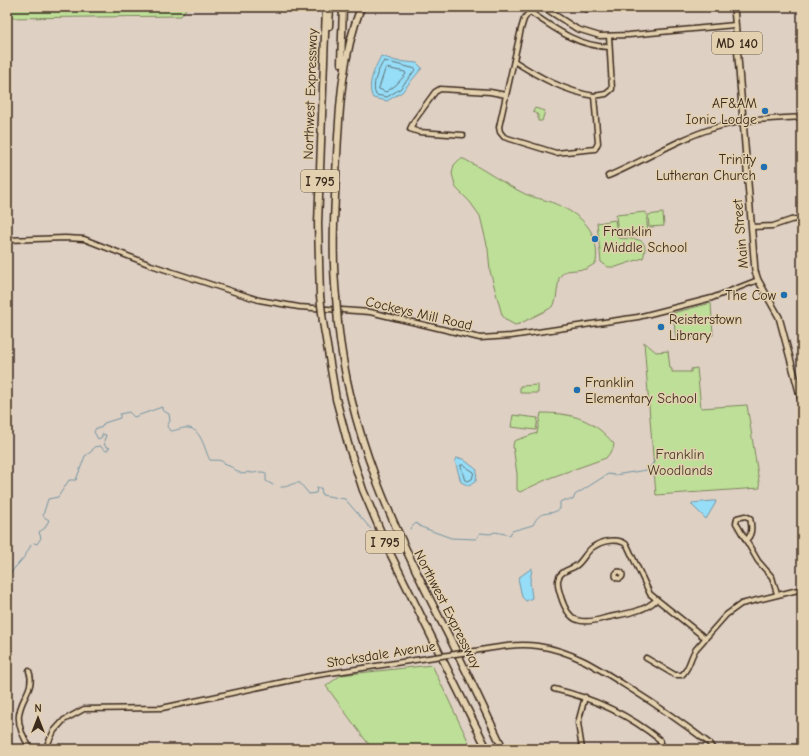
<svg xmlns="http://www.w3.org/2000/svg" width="809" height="756" viewBox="0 0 809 756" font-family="'Comic Neue',sans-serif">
  <rect width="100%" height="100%" fill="#dfd0c4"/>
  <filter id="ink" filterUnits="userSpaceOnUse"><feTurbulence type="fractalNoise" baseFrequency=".025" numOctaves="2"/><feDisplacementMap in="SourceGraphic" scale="8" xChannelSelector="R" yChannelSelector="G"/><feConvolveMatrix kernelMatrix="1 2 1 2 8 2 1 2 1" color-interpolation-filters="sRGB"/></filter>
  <g filter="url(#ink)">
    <!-- green -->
    <g fill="#bddf98" stroke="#7c845b">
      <polygon points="7,7 187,7 181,16 7,18"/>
      <polygon points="535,108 545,111 542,121 538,121 538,115 533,111"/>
      <path d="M460 159H464C485 170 504 184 525 194 534 198 543 199 551 202 580 214 600 229 596 263L586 269 566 271 562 274 559 278 556 299 554 305 549 309 519 324 515 325 506 320 502 315 490 271 488 249 480 216 470 202 456 188 452 174 454 165Z"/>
      <polygon points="646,212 648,233 618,236 616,215"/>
      <polygon points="663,213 664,226 649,227 648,215"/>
      <path d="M615 220 618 238C633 240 651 235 643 258L616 267H608L601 262 597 223Z"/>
      <polygon points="711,303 713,335 676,340 673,313"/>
      <polygon points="644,342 656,352 668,351 670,368 672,369 672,372 691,372 691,369 697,368 701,408 747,405 760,488 656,495"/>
      <polygon points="538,385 538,393 520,393 520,386"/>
      <path d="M541 413C573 413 593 419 614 444L613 449 606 458 552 477 520 492 517 490V474L513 446 514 441 537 433Z"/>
      <polygon points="513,415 538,418 536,430 511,427"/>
      <polygon points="432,665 472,749 372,749 326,686 341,675"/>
    </g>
    <!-- water -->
    <g fill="#96ddf8" stroke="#7295a1">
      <path d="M381 56 396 61 417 63 422 68 402 92 387 101 373 98C366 85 375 68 381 56Z"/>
      <polygon points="456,458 463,459 477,470 476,481 469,486 461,482 455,461"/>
      <polygon points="713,501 716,501 715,504 706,519 692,505 692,503"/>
      <polygon points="532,568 530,582 532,598 526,601 522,597 518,578"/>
    </g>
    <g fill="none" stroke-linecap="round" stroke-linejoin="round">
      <!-- shore -->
      <g stroke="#5f7275" stroke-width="1">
        <path d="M384 61 416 69 400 89 387 97 376 95C371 86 378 69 384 61Z"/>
        <polygon points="386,68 405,72 406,74 396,85 386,92 379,89"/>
        <polygon points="461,465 463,465 474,472 472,479 468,481 465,480"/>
      </g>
      <!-- stream -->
      <g stroke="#7295a1" stroke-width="1">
        <path d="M281 487C288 488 292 482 300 483L309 494 316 493 317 488H321L322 495 345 499 371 529"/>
        <path d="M410 529 416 523 421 527 451 538 476 539 480 533 490 534 495 532 510 535 512 531 533 525C541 508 548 517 560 509V502L564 500H573L575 495 608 474 614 475 647 470 658 457"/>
        <path d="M34 543 37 544 41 538 39 532 45 528 49 520 44 517 43 515 48 499 58 497 69 480H76L85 456 92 451 94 447 100 446 106 451 110 448 105 446 104 441 106 435 102 434V437L98 439 94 432 96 428H101L104 423 120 418V414L129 412 134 417 162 407V410L169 414 170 421 167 426 170 431C176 431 182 427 189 428 202 430 205 452 210 460 216 461 221 458 226 465 235 467 236 473 244 474L248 472C254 475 259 470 266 473V481L273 485"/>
        <polyline points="7,577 25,556 31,545"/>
      </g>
      <defs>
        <g id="minor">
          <polyline points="533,7 524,19 521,29 499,127 500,132 504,137 556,153 595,149 598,143 594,96 606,94 612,89 609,36"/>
          <polyline points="543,7 577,29 600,36 629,35 735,25"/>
          <polyline points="583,7 586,9 611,7"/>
          <path d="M530 12C555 29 577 46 609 47"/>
          <path d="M514 61C539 77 564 91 594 96"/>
          <polyline points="463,135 419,132 410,129 414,121 435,92 440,89 490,92 506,95"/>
          <path d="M608 176C644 161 677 139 714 128 742 119 773 119 802 117"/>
          <polyline points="752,227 773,226 791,220 802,218"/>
          <polyline points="7,240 65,238 84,239 151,265 259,300 299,307 370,312 480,338 511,336 638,317 712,298 758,280"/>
          <path d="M746 540C753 535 752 526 750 518L745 516 737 518 736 523 758 561 772 577 777 594"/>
          <circle cx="619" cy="575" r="3.5"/>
          <path d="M656 600C643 613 621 614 605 618 581 625 569 623 561 597 559 590 556 583 559 577 563 569 571 570 577 565 583 560 586 552 593 547 602 541 618 537 627 545L650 594 705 638"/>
          <path d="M469 652C492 648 515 643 538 646 574 651 601 670 631 689 658 706 684 724 709 743L713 749"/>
          <path d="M646 658 675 675H682C690 668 690 657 696 649L726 615 741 604 802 589"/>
          <path d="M29 671C39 697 0 705 31 749"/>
          <path d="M554 689C593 698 628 714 660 740V749"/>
          <polyline points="45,749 54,731 64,720 84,709 162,708 311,676 428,658"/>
          <polyline points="582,749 578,723 585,697"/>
        </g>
        <polyline id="major" points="734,7 755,271 758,280 779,317 802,403"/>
        <g id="highway">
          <polyline points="329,26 330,7"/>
          <polyline points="341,63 343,7"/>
          <polyline points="320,296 318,224 326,7"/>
          <path d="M336 297C332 256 334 216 336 175 339 117 340 61 361 7"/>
          <polyline points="323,322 336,399 348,444 363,490 389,551 487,749"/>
          <path d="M338 323C349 432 392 525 441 621 463 663 483 706 503 749"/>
        </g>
      </defs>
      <!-- minor casing -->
      <use href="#minor" stroke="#3b2a1e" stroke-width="7"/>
      <!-- major casing -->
      <use href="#major" stroke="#3b2a1e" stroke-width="8"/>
      <!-- highway casing -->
      <use href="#highway" stroke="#3b2a1e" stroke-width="9"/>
      <!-- minor -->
      <use href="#minor" stroke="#e3d0ae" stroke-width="4"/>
      <!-- major -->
      <use href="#major" stroke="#e3d0ae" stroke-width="5"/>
      <!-- highway -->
      <use href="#highway" stroke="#e3d0ae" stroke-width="6"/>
      <defs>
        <polyline id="minor-bridge" points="428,658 469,652"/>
        <g id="highway-bridge">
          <polyline points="320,296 323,322"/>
          <polyline points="336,297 338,323"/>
        </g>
      </defs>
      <!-- minor-bridge casing -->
      <use href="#minor-bridge" stroke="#3b2a1e" stroke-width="7" stroke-linecap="butt"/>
      <!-- highway-bridge casing -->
      <use href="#highway-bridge" stroke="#3b2a1e" stroke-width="9" stroke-linecap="butt"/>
      <!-- minor-bridge -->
      <use href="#minor-bridge" stroke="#e3d0ae" stroke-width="4"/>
      <!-- highway-bridge -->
      <use href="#highway-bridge" stroke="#e3d0ae" stroke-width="6"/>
    </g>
  </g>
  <!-- markers -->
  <g fill="#1f6fb2" stroke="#e3d0ae" stroke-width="1.5">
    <circle cx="765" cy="111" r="4"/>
    <circle cx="764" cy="167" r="4"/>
    <circle cx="595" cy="239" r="4"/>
    <circle cx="784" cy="295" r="4"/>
    <circle cx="661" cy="327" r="4"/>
    <circle cx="577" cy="390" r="4"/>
  </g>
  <g text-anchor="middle" stroke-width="3" stroke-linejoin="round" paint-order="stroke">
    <!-- shield labels -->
    <g fill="#e3d0ae" stroke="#6d5c49" stroke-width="1">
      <rect x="712" y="32" width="50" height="22" rx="3"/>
      <rect x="301" y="170" width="38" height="22" rx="3"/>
      <rect x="366" y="531" width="38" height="22" rx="3"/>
    </g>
    <g font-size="13" font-weight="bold" fill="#3b2a1e">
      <text x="737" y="48">MD 140</text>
      <text x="320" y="186">I 795</text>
      <text x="385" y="547">I 795</text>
    </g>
    <!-- street labels -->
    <g font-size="14" fill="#3b2a1e" stroke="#e3d0ae">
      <text transform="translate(310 94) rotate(-88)" y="5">Northwest Expressway</text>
      <text transform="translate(740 234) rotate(-95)" y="5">Main Street</text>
      <text transform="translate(419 313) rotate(13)" y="5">Cockeys Mill Road</text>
      <text transform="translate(448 609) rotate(63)" y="5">Northwest Expressway</text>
      <text transform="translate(381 654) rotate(-9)" y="5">Stocksdale Avenue</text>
    </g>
    <!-- poi labels -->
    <g font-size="14" fill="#3b2a1e" stroke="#e3d0ae" text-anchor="end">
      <text x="757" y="108">AF&amp;AM<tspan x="757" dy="16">Ionic Lodge</tspan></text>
      <text x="756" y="164">Trinity<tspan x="756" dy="16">Lutheran Church</tspan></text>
      <text x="603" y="236" text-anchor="start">Franklin<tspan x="603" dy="16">Middle School</tspan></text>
      <text x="776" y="300">The Cow</text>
      <text x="669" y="324" text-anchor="start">Reisterstown<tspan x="669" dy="16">Library</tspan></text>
      <text x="585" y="387" text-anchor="start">Franklin<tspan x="585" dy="16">Elementary School</tspan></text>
    </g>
    <!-- park labels -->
    <g font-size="14" fill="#483c2a" stroke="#e3d0ae">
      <text x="680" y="459">Franklin<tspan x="680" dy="16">Woodlands</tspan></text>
    </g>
  </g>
  <!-- margin -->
  <rect width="809" height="756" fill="none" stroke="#e3d0ae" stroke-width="24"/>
  <rect x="12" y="12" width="785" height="732" fill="none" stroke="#3b2a1e" stroke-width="1.5" filter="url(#ink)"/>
  <!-- north arrow -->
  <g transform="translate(38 718)" stroke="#e3d0ae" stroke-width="3" paint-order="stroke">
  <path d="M0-3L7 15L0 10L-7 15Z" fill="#3b2a1e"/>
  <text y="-6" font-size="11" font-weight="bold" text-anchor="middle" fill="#3b2a1e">N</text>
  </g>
</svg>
